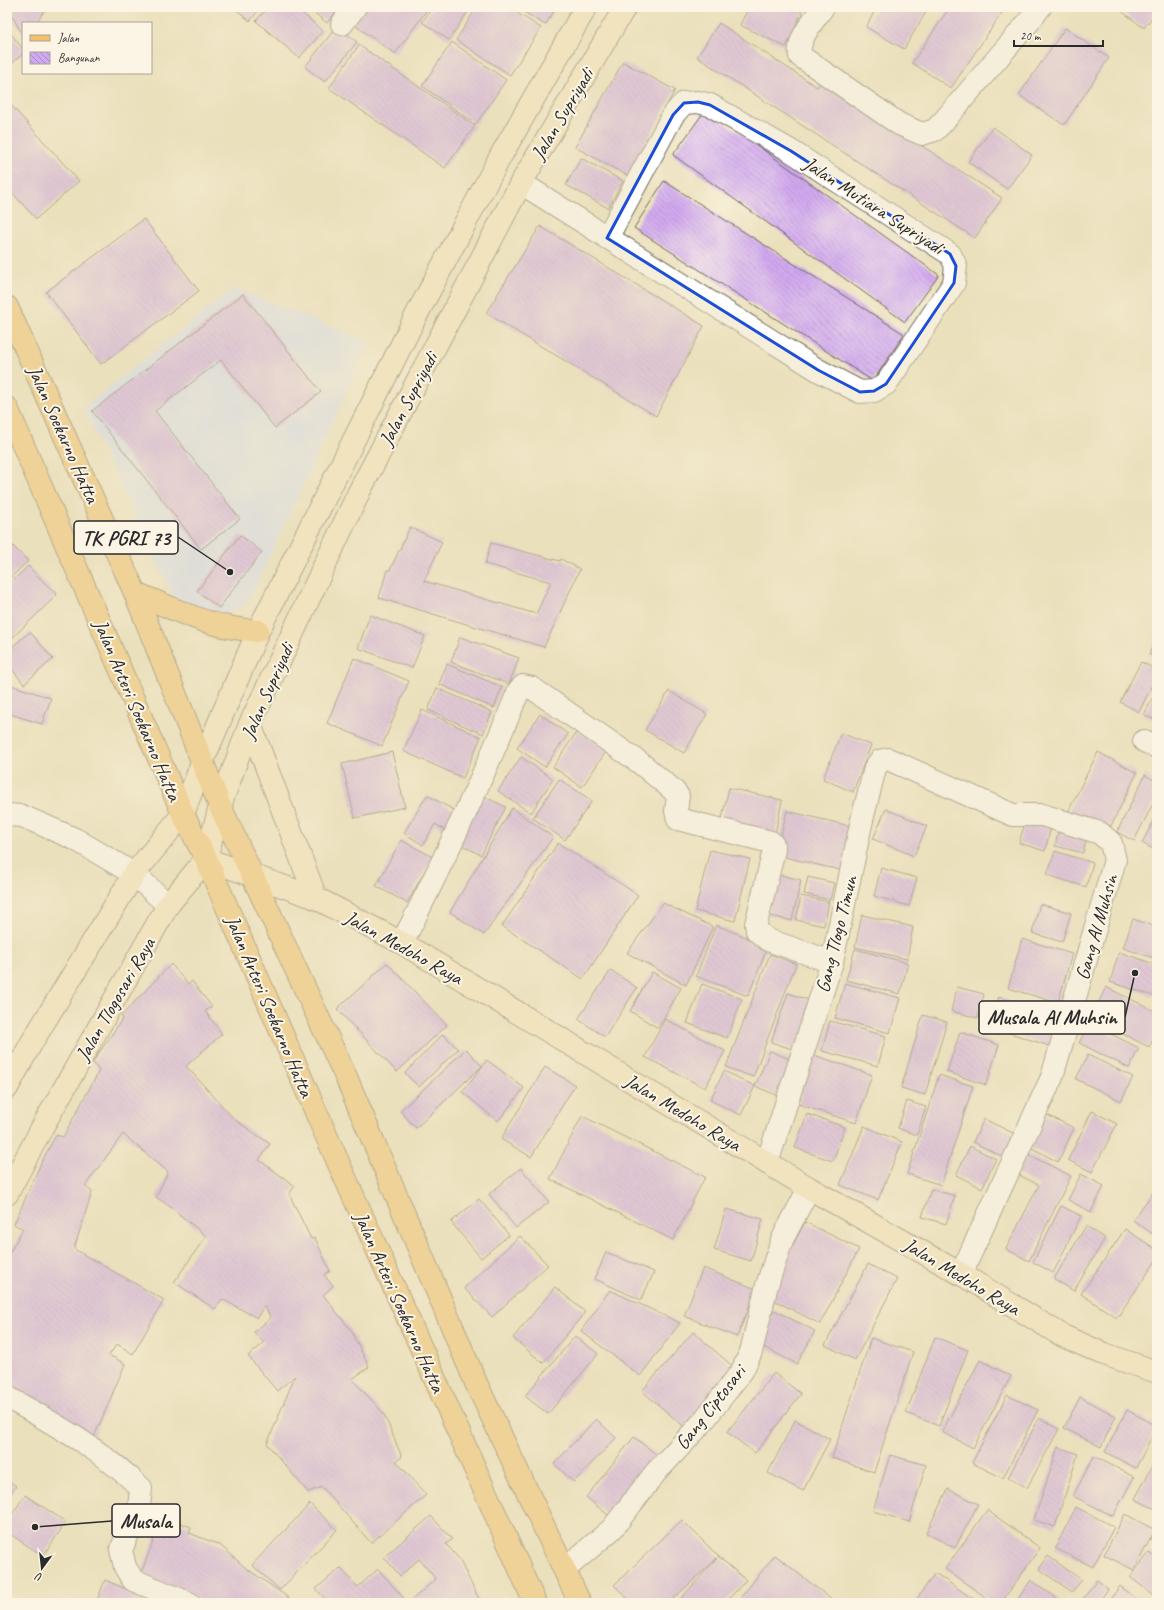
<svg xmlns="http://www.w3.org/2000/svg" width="1164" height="1610" viewBox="0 0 1164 1610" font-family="Caveat,sans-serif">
  <defs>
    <pattern id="building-back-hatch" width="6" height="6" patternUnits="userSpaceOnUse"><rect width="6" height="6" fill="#d1a9f0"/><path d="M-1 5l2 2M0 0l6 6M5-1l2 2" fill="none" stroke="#aa8ac3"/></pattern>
  </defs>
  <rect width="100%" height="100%" fill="#fcf5e5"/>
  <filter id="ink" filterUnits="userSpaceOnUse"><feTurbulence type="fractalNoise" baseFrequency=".025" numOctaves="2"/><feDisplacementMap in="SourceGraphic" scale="8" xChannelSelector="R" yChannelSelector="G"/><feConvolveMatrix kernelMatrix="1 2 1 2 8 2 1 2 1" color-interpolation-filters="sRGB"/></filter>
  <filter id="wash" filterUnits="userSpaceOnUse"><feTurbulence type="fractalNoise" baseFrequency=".012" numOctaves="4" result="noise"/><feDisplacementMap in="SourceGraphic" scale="16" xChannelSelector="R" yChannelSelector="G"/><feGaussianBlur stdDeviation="0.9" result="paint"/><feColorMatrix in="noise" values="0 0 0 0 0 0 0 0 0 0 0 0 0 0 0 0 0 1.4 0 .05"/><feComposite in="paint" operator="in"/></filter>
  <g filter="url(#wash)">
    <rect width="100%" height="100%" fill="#ebe0bc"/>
    <!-- built -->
    <polygon fill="#d0daf9" points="234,288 370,342 247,604 216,619 178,605 83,408"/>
    <g id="blocks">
      <!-- building -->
      <g fill="url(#building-back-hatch)">
        <polygon points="7,7 47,7 36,23 23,23 23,35"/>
        <polygon points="233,7 261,7 250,21"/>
        <polygon points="268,7 295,7 323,31 299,58 256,21"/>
        <polygon points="307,7 340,7 327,23"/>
        <polygon points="364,7 429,7 395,54 352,23"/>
        <polygon points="433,7 471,7 449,40 422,22"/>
        <polygon points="477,7 508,7 541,28 510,75 456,40"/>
        <polygon points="516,7 557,7 545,25"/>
        <polygon points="749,7 792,7 802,12 786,47 740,25"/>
        <polygon points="877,7 929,7 904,49 866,27"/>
        <polygon points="950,7 1006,7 951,88 912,63"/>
        <polygon points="1116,7 1157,7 1157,11 1144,28"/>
        <polygon points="719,23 817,87 822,81 1002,198 975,238 697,57"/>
        <polygon points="337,26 357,42 325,82 305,67"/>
        <polygon points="1065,28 1109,58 1064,125 1019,95"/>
        <polygon points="7,29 23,49 23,54 7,67"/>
        <polygon points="452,42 506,80 476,124 422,86"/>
        <polygon points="359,45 475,126 445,168 329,88"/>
        <polygon points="623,62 675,90 628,176 575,147"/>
        <polygon points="11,105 79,181 36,219 7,187 7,108"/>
        <polygon points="706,109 939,275 905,322 673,155"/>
        <polygon points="993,127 1032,155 1007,189 968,162"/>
        <polygon points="581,158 623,181 608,208 566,185"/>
        <polygon points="664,181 904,334 873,381 634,228"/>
        <polygon points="144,219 199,291 101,364 46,292"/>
        <polygon points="540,226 704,326 656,416 486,313"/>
        <polygon points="243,294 321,392 275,428 221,360 155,411 240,519 201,549 92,411"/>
        <polygon points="410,527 442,542 424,581 536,614 551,582 485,564 491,543 560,561 561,559 580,569 544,647 379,598 387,570 390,570"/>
        <polygon points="240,535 262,552 219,608 197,591"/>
        <polygon points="7,540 28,561 7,581"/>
        <polygon points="28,566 57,595 11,639 7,634 7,587"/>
        <polygon points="370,615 425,636 412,668 358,648"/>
        <polygon points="30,632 53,659 24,684 7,663 7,651"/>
        <polygon points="460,637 519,658 509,684 451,662"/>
        <polygon points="1157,637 1157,658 1149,654"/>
        <polygon points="354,658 409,681 382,746 327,723"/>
        <polygon points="1141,662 1157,670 1157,675 1139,712 1120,702"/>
        <polygon points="447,664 502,687 494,708 439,684"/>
        <polygon points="7,684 51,698 42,724 7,713"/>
        <polygon points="437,688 492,712 483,734 428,710"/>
        <polygon points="1157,689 1157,721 1144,715"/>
        <polygon points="669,691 707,714 684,753 645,730"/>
        <polygon points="422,710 481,737 463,778 403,751"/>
        <polygon points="540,714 568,734 545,767 517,748"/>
        <polygon points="578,730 607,750 582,787 553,767"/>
        <polygon points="841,733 871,745 853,792 823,779"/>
        <polygon points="392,752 405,807 355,818 342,764"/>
        <polygon points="1098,752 1137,773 1111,826 1067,814"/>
        <polygon points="521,757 553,779 531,813 498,791"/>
        <polygon points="1145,775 1157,782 1157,796 1134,841 1117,832"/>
        <polygon points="559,779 592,801 565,840 533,818"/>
        <polygon points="729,788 782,800 775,834 721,822"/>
        <polygon points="427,795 459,813 448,832 435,824 423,845 404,833"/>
        <polygon points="481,795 506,807 481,855 456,842"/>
        <polygon points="512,808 553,837 484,935 450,912"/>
        <polygon points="886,809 927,826 914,856 873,839"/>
        <polygon points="787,811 854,827 844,871 776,855"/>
        <polygon points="1157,815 1157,851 1142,843"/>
        <polygon points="1026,819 1051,827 1045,851 1019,843"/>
        <polygon points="1060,824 1089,830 1083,853 1055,846"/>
        <polygon points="401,840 433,857 407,903 376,886"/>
        <polygon points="558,843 638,895 583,979 502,926"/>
        <polygon points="710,850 750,859 735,921 695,911"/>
        <polygon points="1055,851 1093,863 1086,887 1047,875"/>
        <polygon points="881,868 917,878 909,906 874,896"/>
        <polygon points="776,874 801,880 792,921 767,915"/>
        <polygon points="808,877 834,883 830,900 804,894"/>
        <polygon points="801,896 829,902 824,926 796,920"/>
        <polygon points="663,903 713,927 686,985 627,953"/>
        <polygon points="1040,904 1071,913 1062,942 1032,933"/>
        <polygon points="862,915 913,927 907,959 855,947"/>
        <polygon points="1133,919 1157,927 1157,959 1123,948"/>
        <polygon points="716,925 768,946 748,996 696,976"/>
        <polygon points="1022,939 1072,954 1058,1003 1008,988"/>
        <polygon points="855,949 908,963 900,994 846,980"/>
        <polygon points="1119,952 1157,965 1157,997 1110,982"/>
        <polygon points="770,954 796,964 753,1077 726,1067"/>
        <polygon points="387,963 447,1025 397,1072 337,1009"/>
        <polygon points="171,964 188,984 192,981 212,1007 205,1011 222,1034 186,1066 234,1119 270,1144 259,1160 295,1186 289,1194 311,1239 315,1238 330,1271 324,1275 333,1286 323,1295 351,1330 369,1367 352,1379 384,1414 402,1457 396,1461 426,1495 371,1543 322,1487 308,1492 267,1444 295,1376 277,1391 248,1356 264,1343 254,1332 271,1318 264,1306 257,1318 222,1299 215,1309 174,1282 206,1236 169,1206 156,1197 168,1172 123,1134 85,1186 92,1192 74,1249 164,1300 133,1354 117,1344 109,1355 125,1364 92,1442 7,1383 7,1257 23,1229 14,1224 41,1163 56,1135 63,1137 99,1071 93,1062 123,1018 121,1016"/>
        <polygon points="611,970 637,988 605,1037 578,1019"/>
        <polygon points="652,972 681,988 658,1028 630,1011"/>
        <polygon points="845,983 900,998 890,1033 835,1018"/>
        <polygon points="702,984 742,999 727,1038 687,1023"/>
        <polygon points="957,987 984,994 978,1018 951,1011"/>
        <polygon points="1106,987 1157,1012 1157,1032 1149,1047 1091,1018"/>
        <polygon points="788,993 815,1002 798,1051 771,1042"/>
        <polygon points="999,997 1058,1017 1049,1046 989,1026"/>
        <polygon points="923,1015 947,1022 925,1095 901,1088"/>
        <polygon points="665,1019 725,1051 705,1088 645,1057"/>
        <polygon points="830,1021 886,1036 878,1066 822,1051"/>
        <polygon points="1089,1023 1139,1048 1129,1068 1079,1043"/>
        <polygon points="960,1032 999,1045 986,1085 947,1072"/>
        <polygon points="443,1034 458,1049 419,1087 405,1073"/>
        <polygon points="466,1049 482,1066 416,1128 400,1111"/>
        <polygon points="770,1051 797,1062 783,1098 755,1086"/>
        <polygon points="814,1055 872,1075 856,1123 798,1104"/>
        <polygon points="1088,1055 1133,1077 1121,1101 1076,1079"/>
        <polygon points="487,1060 524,1088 498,1121 462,1092"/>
        <polygon points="545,1067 575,1085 531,1157 501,1139"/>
        <polygon points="724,1071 755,1086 741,1115 710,1100"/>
        <polygon points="939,1075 973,1086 941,1185 907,1174"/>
        <polygon points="907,1101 926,1107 917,1135 898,1128"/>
        <polygon points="1092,1111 1117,1124 1092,1172 1068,1160"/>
        <polygon points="1043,1113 1074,1128 1058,1162 1030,1147"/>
        <polygon points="807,1114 845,1127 833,1161 795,1148"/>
        <polygon points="582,1116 705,1177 673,1240 550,1179"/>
        <polygon points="984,1119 1017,1135 1005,1158 973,1142"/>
        <polygon points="864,1126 902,1142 878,1200 840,1185"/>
        <polygon points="970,1146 996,1159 982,1188 956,1175"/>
        <polygon points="1027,1154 1071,1176 1029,1261 1006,1249 1039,1185 1017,1174"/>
        <polygon points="521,1168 549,1202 516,1228 489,1194"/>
        <polygon points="1081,1174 1104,1186 1091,1212 1068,1200"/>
        <polygon points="1157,1187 1157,1237 1133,1220"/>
        <polygon points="931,1189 955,1196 946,1224 922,1217"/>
        <polygon points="479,1199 509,1235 481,1258 451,1222"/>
        <polygon points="1061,1206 1081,1216 1053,1273 1033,1262"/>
        <polygon points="726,1209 763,1219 751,1261 714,1250"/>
        <polygon points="805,1222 859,1249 820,1324 766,1296"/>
        <polygon points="1086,1226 1105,1238 1074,1291 1054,1279"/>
        <polygon points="1125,1229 1157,1250 1157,1259 1117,1318 1081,1294"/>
        <polygon points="520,1236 548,1265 492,1317 464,1288"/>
        <polygon points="606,1252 654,1272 641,1300 595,1279"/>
        <polygon points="868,1264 897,1279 855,1360 825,1345"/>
        <polygon points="703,1268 756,1289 737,1337 684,1316"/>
        <polygon points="555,1287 585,1312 543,1363 513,1338"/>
        <polygon points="610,1290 680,1323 640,1376 581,1331"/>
        <polygon points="774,1310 815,1331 797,1364 756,1343"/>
        <polygon points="693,1332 737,1370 687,1429 642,1391"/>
        <polygon points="575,1336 598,1354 548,1414 525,1396"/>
        <polygon points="935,1337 968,1350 939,1426 906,1413"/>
        <polygon points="871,1338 913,1352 874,1472 832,1458"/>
        <polygon points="980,1360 1011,1376 973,1448 942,1432"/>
        <polygon points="774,1373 801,1394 755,1453 727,1432"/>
        <polygon points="1007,1395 1038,1410 1003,1478 972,1463"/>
        <polygon points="1080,1397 1116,1416 1101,1447 1064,1428"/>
        <polygon points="1127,1410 1157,1426 1136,1468 1105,1452"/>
        <polygon points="1039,1418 1059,1429 1027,1488 1008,1478"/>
        <polygon points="596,1419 616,1438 574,1482 554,1464"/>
        <polygon points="795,1420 830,1439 803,1491 768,1473"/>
        <polygon points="634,1437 661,1458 613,1519 586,1497"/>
        <polygon points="1058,1447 1078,1454 1055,1527 1034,1520"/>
        <polygon points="890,1455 926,1465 909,1522 873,1511"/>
        <polygon points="1094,1456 1134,1477 1113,1516 1073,1496"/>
        <polygon points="1157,1457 1157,1510 1135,1499"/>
        <polygon points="7,1480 16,1486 7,1499"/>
        <polygon points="948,1489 978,1504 955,1548 926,1533"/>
        <polygon points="25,1495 66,1522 43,1556 7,1532 7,1522"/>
        <polygon points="310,1504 337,1530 280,1590 252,1565"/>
        <polygon points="1076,1507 1114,1527 1093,1567 1055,1548"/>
        <polygon points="987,1510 1040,1548 1001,1603 994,1603 945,1569"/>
        <polygon points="1125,1514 1155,1530 1134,1570 1104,1555"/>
        <polygon points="163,1516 191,1527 189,1533 220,1545 246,1568 296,1603 207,1603 140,1576"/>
        <polygon points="431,1516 452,1539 446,1544 459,1559 481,1603 408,1603 436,1579 419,1559 400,1576 384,1557"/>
        <polygon points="682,1520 718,1556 746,1580 725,1603 677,1603 717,1558 669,1603 632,1603 614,1585"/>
        <polygon points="1149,1553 1157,1559 1157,1598 1130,1577"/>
        <polygon points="775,1555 836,1603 736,1603"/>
        <polygon points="1048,1556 1082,1580 1072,1592 1039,1569"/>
        <polygon points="340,1568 358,1587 378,1569 408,1603 329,1603 316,1589"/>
        <polygon points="935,1573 979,1603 914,1603"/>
        <polygon points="105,1580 133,1592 161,1603 96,1603"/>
        <polygon points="1031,1580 1064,1603 1015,1603"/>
        <polygon points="1097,1580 1108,1589 1098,1603 1080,1603"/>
        <polygon points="1120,1586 1142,1603 1110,1603 1108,1602"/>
      </g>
    </g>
  </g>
  <g filter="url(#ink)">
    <use href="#blocks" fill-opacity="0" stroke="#6e6a5e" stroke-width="1"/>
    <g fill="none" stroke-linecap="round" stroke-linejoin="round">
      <defs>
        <g id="street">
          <path d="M823 7C814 21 797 38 800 56L899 124 922 134 935 130 942 123 1032 18 1040 7"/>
          <polyline points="342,24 355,7"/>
          <polyline points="521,183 818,370 860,392 874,391 886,384 954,283 956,266 950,254 791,151 710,105 698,102 684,103 673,115 607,238"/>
          <polyline points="1144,741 1157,747"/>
          <polyline points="7,815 22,816 75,839 134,874 168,905"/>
          <path d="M402 943C444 860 484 776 519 690L523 686 532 688 639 762 673 790 678 796 676 811 678 819 771 842 774 846V850L756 924 757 931 768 940 832 962"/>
          <polyline points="767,1163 832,962 861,824 875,768 880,761 888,759 1013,815 1042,815 1100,833 1111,843 1115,860 1052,1077 961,1274"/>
          <path d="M7 1397C54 1424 102 1450 141 1488L139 1508 121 1550 125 1567 133 1580 189 1603"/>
          <polyline points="565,1569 612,1529 656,1472 701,1424 742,1371 751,1352 767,1285 782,1240 809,1188"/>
        </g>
        <g id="secondary">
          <polyline points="250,724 316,898"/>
          <polyline points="206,859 316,898 402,943 809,1188 961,1274 1063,1336 1104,1354 1157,1372"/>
          <polyline points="7,1088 32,1042 134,874 183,814 203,760 258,631 416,316 499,159 586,7"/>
          <polyline points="7,1194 44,1124 168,905 206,859 220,806 250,724 359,492 521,183 625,7"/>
        </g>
        <g id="primary">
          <polyline points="7,307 135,593 220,806 346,1077 476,1383 580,1603"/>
          <polyline points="7,408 183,814 206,859 326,1135 535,1603"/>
          <path d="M135 593C166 605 196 621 228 627 238 629 248 630 258 631"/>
        </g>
      </defs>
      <!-- street casing -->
      <use href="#street" stroke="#6e6a5e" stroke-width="24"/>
      <!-- secondary casing -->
      <use href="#secondary" stroke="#6e6a5e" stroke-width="24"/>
      <!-- primary casing -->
      <use href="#primary" stroke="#6e6a5e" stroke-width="24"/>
      <!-- street -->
      <use href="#street" stroke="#fff" stroke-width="22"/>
      <!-- secondary -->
      <use href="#secondary" stroke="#fbe6c3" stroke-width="22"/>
      <!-- primary -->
      <use href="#primary" stroke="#f4c16a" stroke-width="22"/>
    </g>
  </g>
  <!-- marked area -->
  <path d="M0 0H1164V1610H0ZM698 102 710 105 791 151 950 254 956 266 954 283 886 384 874 391 860 392 818 370 607 238 673 115 684 103Z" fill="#ebe0bc" fill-opacity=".55" fill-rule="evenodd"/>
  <path fill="none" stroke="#1d4ed8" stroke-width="3" stroke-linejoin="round" d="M698 102 710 105 791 151 950 254 956 266 954 283 886 384 874 391 860 392 818 370 607 238 673 115 684 103Z"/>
  <g text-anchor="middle" stroke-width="4" stroke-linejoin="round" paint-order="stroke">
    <!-- street labels -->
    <g font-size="20" fill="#2b2b2b" stroke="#fcf5e5">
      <text transform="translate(562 114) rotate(-59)" y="7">Jalan Supriyadi</text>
      <text transform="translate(874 205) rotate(33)" y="7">Jalan Mutiara Supriyadi</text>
      <text transform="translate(408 399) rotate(-62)" y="7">Jalan Supriyadi</text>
      <text transform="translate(64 434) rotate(66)" y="7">Jalan Soekarno Hatta</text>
      <text transform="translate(267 691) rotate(-66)" y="7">Jalan Supriyadi</text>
      <text transform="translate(138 710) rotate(67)" y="7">Jalan Arteri Soekarno Hatta</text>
      <text transform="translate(1096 927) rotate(-74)" y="7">Gang Al Muhsin</text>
      <text transform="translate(836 934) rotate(-76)" y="7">Gang Tlogo Timun</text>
      <text transform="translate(404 947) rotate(29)" y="7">Jalan Medoho Raya</text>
      <text transform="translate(115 999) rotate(-60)" y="7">Jalan Tlogosari Raya</text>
      <text transform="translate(270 1006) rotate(67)" y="7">Jalan Arteri Soekarno Hatta</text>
      <text transform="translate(683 1112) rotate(31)" y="7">Jalan Medoho Raya</text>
      <text transform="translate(962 1276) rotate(31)" y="7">Jalan Medoho Raya</text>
      <text transform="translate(400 1302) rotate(66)" y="7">Jalan Arteri Soekarno Hatta</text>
      <text transform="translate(710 1407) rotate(-52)" y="7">Gang Ciptosari</text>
    </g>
  </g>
  <!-- callouts -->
  <path fill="none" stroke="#2b2b2b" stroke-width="1.5" d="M230 572L178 537M1135 973L1125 1017M35 1527L112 1521"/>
  <g fill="#2b2b2b" stroke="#fcf5e5" stroke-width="1.5">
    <circle cx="230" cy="572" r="4"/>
    <circle cx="1135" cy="973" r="4"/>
    <circle cx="35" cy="1527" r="4"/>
  </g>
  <g fill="#fcf5e5" stroke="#2b2b2b" stroke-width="1.5">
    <rect x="74" y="521" width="104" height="33" rx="4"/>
    <rect x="979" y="1001" width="146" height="33" rx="4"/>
    <rect x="112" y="1504" width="68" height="33" rx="4"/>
  </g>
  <g font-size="21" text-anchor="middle" font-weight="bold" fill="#2b2b2b">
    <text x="126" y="545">TK PGRI 73</text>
    <text x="1052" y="1024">Musala Al Muhsin</text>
    <text x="146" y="1528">Musala</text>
  </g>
  <!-- margin -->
  <rect width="1164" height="1610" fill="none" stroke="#fcf5e5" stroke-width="24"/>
  <!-- legend -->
  <rect x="22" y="22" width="130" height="52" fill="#fcf5e5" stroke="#a8a49b"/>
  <rect x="30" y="35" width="20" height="6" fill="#f4c16a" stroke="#a8a49b"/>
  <text x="58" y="42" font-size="12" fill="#2b2b2b">Jalan</text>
  <rect x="30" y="52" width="20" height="12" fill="url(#building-back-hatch)" stroke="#a8a49b"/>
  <text x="58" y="62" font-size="12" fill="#2b2b2b">Bangunan</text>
  <!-- north arrow -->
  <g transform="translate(42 1568) rotate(195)" stroke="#fcf5e5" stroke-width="3" paint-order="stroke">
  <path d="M0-3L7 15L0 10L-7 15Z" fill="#2b2b2b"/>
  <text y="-6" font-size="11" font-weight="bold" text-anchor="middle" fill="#2b2b2b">U</text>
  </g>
  <!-- scale -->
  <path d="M1014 40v6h89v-6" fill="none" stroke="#2b2b2b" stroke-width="2"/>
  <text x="1020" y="40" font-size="12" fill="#2b2b2b" stroke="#fcf5e5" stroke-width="3" paint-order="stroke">20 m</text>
</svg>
